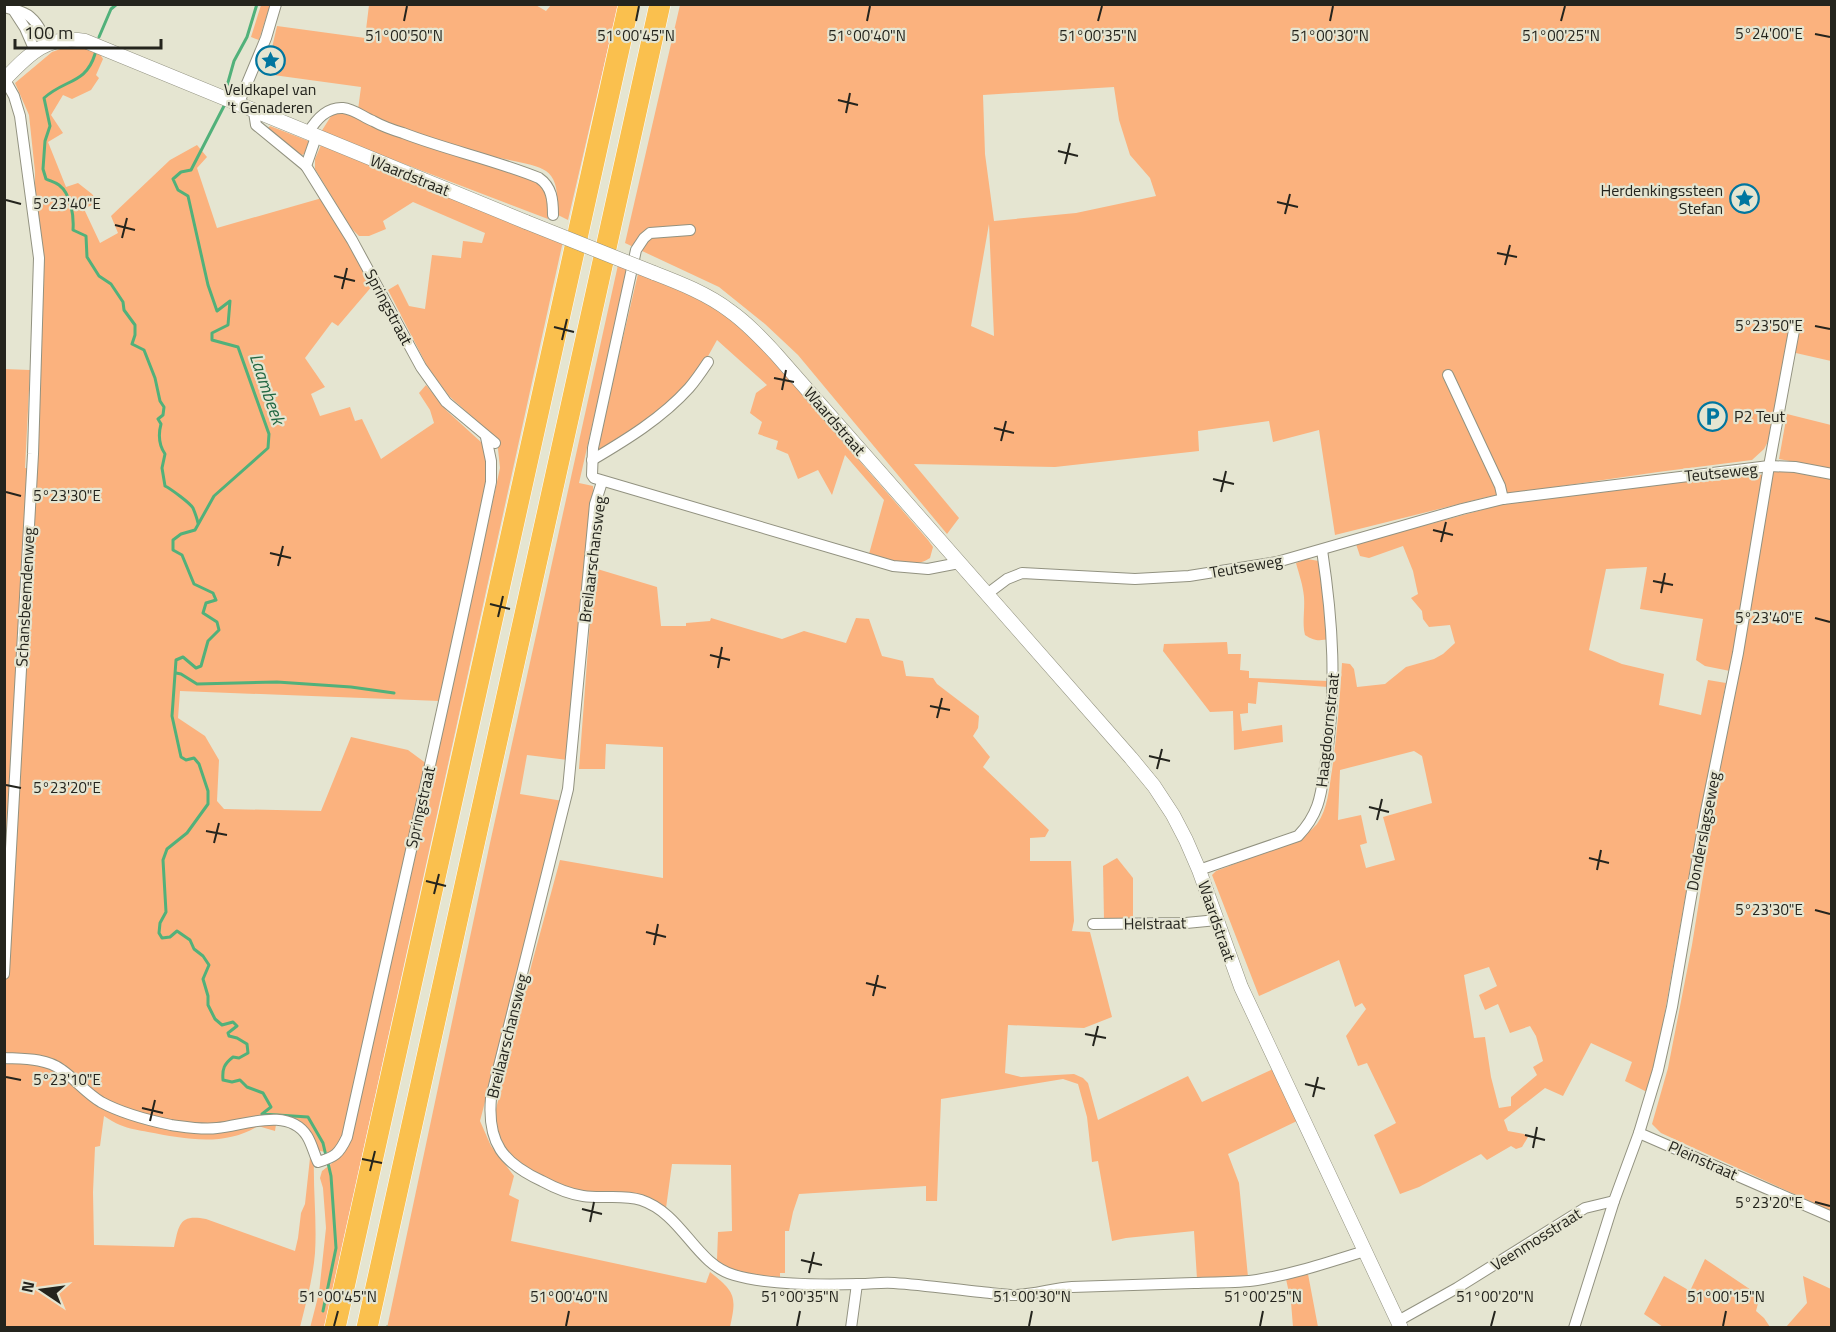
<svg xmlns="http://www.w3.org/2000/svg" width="1836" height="1332" viewBox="0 0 1836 1332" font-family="'Titillium Web',sans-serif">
  <rect width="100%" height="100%" fill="#e5e5d1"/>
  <!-- green -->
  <g fill="#fbb27e" fill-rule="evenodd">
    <path d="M534 4 546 11 551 5H618L568 220 556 214C558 201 559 180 546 171 536 163 495 158 480 154 438 143 397 127 358 110L361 87 266 74 277 26 365 38 369 5Z"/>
    <polygon points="261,5 270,5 259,40 251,37"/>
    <path d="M680 5H1831V361L1787 351 1773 432 1764 449 1752 460 1658 472 1487 497 1335 535 1319 430 1273 442 1269 421 1198 431 1199 451 1055 467 914 464 959 518 947 534 798 355 765 324 719 287 625 243ZM1114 87 1119 120 1130 155 1150 178 1156 196 1076 213 994 221 985 154 983 95ZM989 224 994 336 971 326Z"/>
    <path d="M83 47 100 54 103 59 96 75 99 78 91 90 72 99 63 95 51 115 63 133 48 142 66 187 78 183 92 194 98 202 84 209 100 243 118 233 111 216 170 160 197 145 207 157 197 168 217 228 322 198 373 285 338 326 332 322 305 358 325 387 311 394 320 416 350 407 355 421 362 419 381 459 434 423 430 410 419 393 426 385 447 411 482 443 486 459 487 480 440 701 180 691 178 718 205 736 219 760 217 801 224 809 321 811 351 737 408 750 427 764 341 1142 331 1153 320 1151 313 1143 277 1118 275 1131 258 1126C224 1147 185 1139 148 1132 139 1130 129 1129 120 1125 115 1123 109 1119 104 1116L100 1146 95 1147 93 1192 94 1245 174 1247C179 1225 179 1214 206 1219L295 1251 298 1238 301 1213 305 1204 310 1158 314 1159C313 1190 317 1222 315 1253 313 1278 306 1303 300 1327L5 1328 4 1066 6 1065 4 1062V369L30 370 25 468 36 469 35 172 29 115 15 83 52 52 63 48Z"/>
    <path d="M343 111 530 178C550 193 548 195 548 219L321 132 333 113Z"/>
    <path d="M270 126 311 142C308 150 307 154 299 156L268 128Z"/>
    <polygon points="321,145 563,241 326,1320 325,1327 310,1328 319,1293 326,1228 323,1188 320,1178 322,1171 340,1157 372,1044 402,917 500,468 497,439 449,396 427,366 388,290 398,284 409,306 425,309 432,255 461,258 463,241 482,243 485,233 413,202 383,221 386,229 369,236 359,236 351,228 315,169 315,159"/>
    <path d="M618 265 628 268 579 483 593 486 594 498 568 760 527 755 520 794 563 801 480 1121 491 1146 514 1176 509 1195 519 1200 511 1241 706 1283 710 1272C735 1292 737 1296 730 1327L387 1328 490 843Z"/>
    <path d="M638 274 677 288 715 308 748 332 928 540 933 547 930 558C913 570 887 559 869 554L884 500 845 455 832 495 818 470 798 479 788 454 776 449 778 441 758 434 762 422 750 413 756 393 767 385 717 340 707 358 693 376 663 410 596 452Z"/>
    <polygon points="1787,414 1831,425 1831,469 1779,459"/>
    <polygon points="1769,466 1831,479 1831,1211 1661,1133 1652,1124 1668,1068 1692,945"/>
    <path d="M1750 473 1762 475 1765 482 1730 671 1705 666 1696 660 1703 619 1640 609 1647 567 1606 569 1589 650 1622 664 1664 674 1659 705 1701 715 1708 680 1726 683 1696 836 1659 1046 1647 1092 1625 1081 1632 1062 1591 1043 1563 1096 1545 1088 1504 1120 1508 1131 1524 1134 1528 1137 1522 1147 1516 1149 1511 1146 1487 1160 1481 1154 1419 1187 1400 1194 1374 1135 1396 1123 1367 1063 1358 1066 1346 1036 1366 1009 1362 1003 1355 1007 1339 960 1259 996 1212 875 1216 871 1295 841C1303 836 1311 831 1317 824 1328 809 1329 788 1332 770 1337 734 1340 699 1342 663L1350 664 1354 669 1357 687 1385 684 1406 667 1434 659 1443 654 1455 643 1450 625 1429 627 1423 619 1422 611 1411 598 1418 594 1413 571 1403 546 1369 558 1360 556 1356 544 1500 505 1575 494ZM1414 751 1422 756 1432 803 1383 817 1395 860 1366 868 1360 845 1367 843 1361 815 1338 820 1340 770ZM1489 967 1497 986 1479 995 1485 1010 1498 1004 1510 1033 1530 1026 1536 1036 1543 1061 1533 1067 1537 1075 1511 1097V1106L1499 1108 1491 1077 1485 1037 1474 1038 1464 975Z"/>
    <path d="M1307 559 1319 561 1329 639C1319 641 1314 641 1305 635 1302 623 1305 610 1304 597 1303 585 1299 574 1296 563Z"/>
    <path d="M594 568 657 587 661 626H686V623L710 621 711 618 782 639 804 631 846 643 856 618 869 619 882 656 903 661 906 676 933 678 937 684 979 716 978 728 973 736 990 757 983 767 1049 830 1045 837 1030 838V861H1071L1074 921 1072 931 1090 932 1112 1017 1084 1028 1008 1025 1005 1073 1021 1077 1074 1074 1083 1078 1088 1083 1098 1120 1188 1076 1202 1102 1273 1069 1297 1121 1228 1154 1239 1183 1248 1277 1197 1279 1194 1231 1126 1238 1112 1241 1098 1161 1092 1162 1087 1117 1078 1084 1063 1079 941 1099 937 1201H926V1186L799 1194 793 1212 789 1231H785V1273H780V1277C759 1275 732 1277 717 1260L718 1232 732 1231 731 1165 672 1164 666 1208 646 1198 594 1194 566 1188 517 1163 501 1144 496 1125V1109L532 963 560 860 663 878V747L606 744 605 769H579Z"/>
    <polygon points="1227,642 1228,654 1241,654 1240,670 1249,671 1249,678 1328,681 1328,687 1258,682 1256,704 1248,703 1248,713 1240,714 1242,731 1282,725 1283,742 1234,750 1233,711 1210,712 1163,651 1164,644"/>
    <polygon points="1117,858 1133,878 1133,920 1104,920 1103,866"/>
    <polygon points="1705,1259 1760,1296 1756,1311 1764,1318 1770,1327 1663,1327 1644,1314 1664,1276 1690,1291"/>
    <polygon points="1308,1274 1318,1327 1293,1327 1291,1302 1286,1279"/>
    <polygon points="1803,1276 1831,1289 1831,1327 1786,1327 1807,1303"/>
  </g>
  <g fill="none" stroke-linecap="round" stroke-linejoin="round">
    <!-- stream -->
    <g stroke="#51b17a" stroke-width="3">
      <polyline points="99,37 111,9 117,4"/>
      <path d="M95 54C86 84 65 79 44 98L50 126 45 141 43 169 46 179C50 181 55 182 59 185 71 194 74 216 73 230L86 236 87 257 99 276 111 284 123 302 124 310 135 325V335L132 344 144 350 155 378 160 401 164 407 163 415 158 419 161 424C158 435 159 445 165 454L162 468 165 486C171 489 190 503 193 508 195 513 197 518 198 523"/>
      <polyline points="225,93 234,61 247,37 257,4"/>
      <path d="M224 106 191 170 181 172 173 179 178 190 188 196 208 285 217 311 230 301 228 325 212 333V340L238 347 269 434 268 448 214 496 195 530 181 534 173 540V550L182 555 194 584 213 593 216 600 206 603 203 613 217 622 219 630 208 641 201 666 196 668 183 657 176 660 172 716 181 757 186 760 194 758 199 764 208 791V804L187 833 167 849 163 860 166 912 160 923 159 933 162 938 170 937 177 931 190 940 194 949 203 956 209 965 203 979 208 996V1005L215 1019 222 1025 233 1022 237 1026 228 1033 229 1036 237 1038 247 1044 248 1053 239 1058 233 1057C224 1064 222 1069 223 1080L232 1082 240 1080 247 1087 263 1093 271 1107 262 1114 308 1117 323 1143 326 1156"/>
      <polyline points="176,673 181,674 197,684 277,682 351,687 394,693"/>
      <polyline points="323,1311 336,1248 331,1176 328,1163"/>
      <polyline points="387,1327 387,1328"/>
    </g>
    <defs>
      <g id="minor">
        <path d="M4 7C11 9 17 10 24 13 36 18 42 33 48 44"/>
        <polyline points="14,11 25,28 35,51"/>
        <polyline points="238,105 266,38 276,4"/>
        <polyline points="254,112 256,125 306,166"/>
        <path d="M308 133C315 121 327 107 343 108 354 109 363 117 373 121 382 126 393 130 403 133 447 150 495 160 539 178 552 187 553 200 553 215"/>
        <polyline points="316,137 306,166 352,240 421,367 446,402 495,443"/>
        <polyline points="690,230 650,233 644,238 636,250 593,448 592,475 594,478 893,566 928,569 959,563"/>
        <polyline points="1448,375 1500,486 1503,499"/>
        <path d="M592 460C626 440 662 418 689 388 696 380 702 371 708 362"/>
        <path d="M602 482 595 504 568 789 491 1098C487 1143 503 1163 542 1181 555 1188 569 1194 583 1196 603 1199 622 1194 641 1200 683 1214 695 1264 734 1275 767 1285 824 1285 860 1284 871 1284 882 1282 894 1283 923 1285 952 1289 981 1292 992 1293 1004 1295 1015 1295 1034 1295 1053 1288 1072 1287 1113 1286 1153 1284 1194 1283 1215 1282 1237 1283 1257 1280 1294 1274 1329 1262 1365 1251"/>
        <polyline points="987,594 1007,579 1022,573 1135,579 1189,576 1277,562 1462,509 1503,499 1769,466 1795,467 1832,474"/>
        <path d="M1199 870 1298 836C1321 812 1321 792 1326 761 1337 688 1333 622 1322 550"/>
        <polyline points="1093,924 1186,923 1217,920"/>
        <polyline points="4,974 33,454 39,258 20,116 14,96 5,80"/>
        <path d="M4 1058C24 1059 46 1058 62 1070 76 1080 86 1093 101 1102 123 1114 147 1120 171 1125 186 1127 202 1130 217 1128 243 1126 288 1106 307 1136 312 1144 314 1154 318 1162 335 1157 339 1154 347 1137 395 919 446 701 491 482V461L486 437"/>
        <polyline points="1639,1133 1832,1217"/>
        <polyline points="1398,1321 1457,1288 1585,1208 1614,1201"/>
        <polyline points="851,1328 857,1284"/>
        <polyline points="1574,1328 1614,1201 1639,1133 1658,1070 1672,1007 1705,816 1738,653 1769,466 1795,325"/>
      </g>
      <g id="tertiary">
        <path d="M4 80C28 55 47 34 85 41L526 222"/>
        <path d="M654 273C680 283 708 294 730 311 747 323 761 338 775 353L1131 758 1154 786 1173 815 1186 840 1199 870 1241 987 1401 1328"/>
      </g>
      <g id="motorway">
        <polyline points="335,1328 629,4"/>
        <polyline points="367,1328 660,4"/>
      </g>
    </defs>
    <!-- minor casing -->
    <use href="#minor" stroke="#929280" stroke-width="12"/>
    <!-- tertiary casing -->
    <use href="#tertiary" stroke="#929280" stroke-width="15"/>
    <!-- motorway casing -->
    <use href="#motorway" stroke="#fff" stroke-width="22"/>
    <!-- minor -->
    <use href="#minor" stroke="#fff" stroke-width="10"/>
    <!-- tertiary -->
    <use href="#tertiary" stroke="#fff" stroke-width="14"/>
    <!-- motorway -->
    <use href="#motorway" stroke="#fac04e" stroke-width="21"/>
    <defs>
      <polyline id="tertiary-bridge" points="526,222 654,273"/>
    </defs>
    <!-- tertiary-bridge casing -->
    <use href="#tertiary-bridge" stroke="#929280" stroke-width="15" stroke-linecap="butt"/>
    <!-- tertiary-bridge -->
    <use href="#tertiary-bridge" stroke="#fff" stroke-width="14"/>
  </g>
  <!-- ticks -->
  <path fill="none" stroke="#24241d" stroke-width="2" d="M404 21 407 6M636 21 639 6M867 21 870 6M1098 21 1102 6M1330 21 1333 6M1561 21 1565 6M1815 34 1830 37M838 100 858 105M846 113 850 93M1058 151 1078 156M1065 164 1070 143M6 200 21 204M1277 202 1298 207M1285 214 1290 194M115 225 135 230M122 238 127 218M1497 253 1517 257M1505 265 1510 245M334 276 355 281M342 289 347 268M1815 326 1830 329M554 327 574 332M562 340 567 319M774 378 794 382M782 390 786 370M994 428 1014 433M1001 441 1006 421M1213 479 1234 484M6 492 21 496M1221 492 1226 471M1433 530 1453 535M1441 542 1446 522M270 553 291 558M278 566 283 546M1653 581 1673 585M1661 593 1665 573M490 604 510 609M498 617 503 596M1815 618 1830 622M710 655 730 660M718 668 722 647M930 706 950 710M937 718 942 698M1149 756 1170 761M1157 769 1162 749M6 785 21 788M1369 807 1389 812M1377 820 1382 799M206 831 227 835M214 843 219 823M1589 858 1609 863M1597 870 1601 850M426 881 446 886M434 894 439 874M1815 910 1830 914M646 932 666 937M654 945 658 924M866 983 886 988M873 996 878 975M1085 1034 1106 1038M1093 1046 1098 1026M6 1077 21 1080M1305 1084 1325 1089M1313 1097 1318 1077M142 1108 163 1113M150 1121 155 1100M1525 1135 1545 1140M1533 1148 1537 1127M362 1159 382 1163M370 1171 375 1151M1815 1202 1830 1206M582 1209 602 1214M590 1222 594 1202M801 1260 822 1265M809 1273 814 1252M334 1326 338 1311M566 1326 569 1311M797 1326 800 1311M1029 1326 1032 1311M1260 1326 1263 1311M1491 1326 1495 1311M1723 1326 1726 1311"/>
  <!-- icons -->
  <defs>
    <symbol id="sight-ring" viewBox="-11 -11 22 22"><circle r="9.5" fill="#e5e5d1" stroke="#00769f" stroke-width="1.5"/><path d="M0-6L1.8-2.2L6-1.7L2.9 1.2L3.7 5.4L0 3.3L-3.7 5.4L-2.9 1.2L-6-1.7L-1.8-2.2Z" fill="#00769f"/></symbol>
    <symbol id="parking-ring" viewBox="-11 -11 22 22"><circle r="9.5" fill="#e5e5d1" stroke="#00769f" stroke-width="1.5"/><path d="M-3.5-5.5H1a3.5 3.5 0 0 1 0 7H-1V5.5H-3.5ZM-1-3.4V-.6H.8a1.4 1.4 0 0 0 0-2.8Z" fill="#00769f"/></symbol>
  </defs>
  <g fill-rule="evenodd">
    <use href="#sight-ring" x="254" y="44" width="33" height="33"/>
    <use href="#sight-ring" x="1728" y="182" width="33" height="33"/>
    <use href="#parking-ring" x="1696" y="400" width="33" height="33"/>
  </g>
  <g text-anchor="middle" stroke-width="4.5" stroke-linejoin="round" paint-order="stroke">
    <!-- poi labels -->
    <g font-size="16" fill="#24241d" stroke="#e5e5d1">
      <text x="270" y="95">Veldkapel van<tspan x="270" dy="18">'t Genaderen</tspan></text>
      <text x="1723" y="196" text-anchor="end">Herdenkingssteen<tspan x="1723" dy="18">Stefan</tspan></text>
      <text x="1734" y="422" text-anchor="start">P2 Teut</text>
    </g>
    <!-- street labels -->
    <g font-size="16" fill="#24241d" stroke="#e5e5d1">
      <text transform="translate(410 175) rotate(22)" y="6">Waardstraat</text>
      <text transform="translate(389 307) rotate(62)" y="6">Springstraat</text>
      <text transform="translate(835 421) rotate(49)" y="6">Waardstraat</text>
      <text transform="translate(1721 472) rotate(-6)" y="6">Teutseweg</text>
      <text transform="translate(592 559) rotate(-83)" y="6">Breilaarschansweg</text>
      <text transform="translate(1246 566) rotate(-10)" y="6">Teutseweg</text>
      <text transform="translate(25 597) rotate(-87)" y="6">Schansbeemdenweg</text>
      <text transform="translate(1327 730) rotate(-84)" y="6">Haagdoornstraat</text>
      <text transform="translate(420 807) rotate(-77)" y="6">Springstraat</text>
      <text transform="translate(1703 831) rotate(-79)" y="6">Donderslagseweg</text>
      <text transform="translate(1217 921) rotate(71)" y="6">Waardstraat</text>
      <text transform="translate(1155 923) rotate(-1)" y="6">Helstraat</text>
      <text transform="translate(507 1036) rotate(-76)" y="6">Breilaarschansweg</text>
      <text transform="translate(1703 1160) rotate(24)" y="6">Pleinstraat</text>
      <text transform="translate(1536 1239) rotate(-32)" y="6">Veenmosstraat</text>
    </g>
    <!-- water labels -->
    <g font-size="18" font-style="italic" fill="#226742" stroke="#e5e5d1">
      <text transform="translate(267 389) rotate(71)" y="6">Laambeek</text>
    </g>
  </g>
  <g font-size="15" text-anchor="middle" fill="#24241d" stroke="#e5e5d1" stroke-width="4.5" stroke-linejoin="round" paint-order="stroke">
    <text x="1769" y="39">5°24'00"E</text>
    <text x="404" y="41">51°00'50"N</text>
    <text x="636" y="41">51°00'45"N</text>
    <text x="867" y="41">51°00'40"N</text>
    <text x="1098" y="41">51°00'35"N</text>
    <text x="1330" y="41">51°00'30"N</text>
    <text x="1561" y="41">51°00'25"N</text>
    <text x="67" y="209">5°23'40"E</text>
    <text x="1769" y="331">5°23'50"E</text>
    <text x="67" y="501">5°23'30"E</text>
    <text x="1769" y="623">5°23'40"E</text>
    <text x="67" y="793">5°23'20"E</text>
    <text x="1769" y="915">5°23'30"E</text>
    <text x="67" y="1085">5°23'10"E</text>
    <text x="1769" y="1208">5°23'20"E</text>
    <text x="338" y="1302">51°00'45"N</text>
    <text x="569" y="1302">51°00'40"N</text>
    <text x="800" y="1302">51°00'35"N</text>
    <text x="1032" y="1302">51°00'30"N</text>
    <text x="1263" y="1302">51°00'25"N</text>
    <text x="1495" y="1302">51°00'20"N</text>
    <text x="1726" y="1302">51°00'15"N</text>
  </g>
  <!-- border -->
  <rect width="1836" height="1332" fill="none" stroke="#24241d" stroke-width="12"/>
  <!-- north arrow -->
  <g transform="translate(42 1290) rotate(283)" stroke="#e5e5d1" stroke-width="4.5" paint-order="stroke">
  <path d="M0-4.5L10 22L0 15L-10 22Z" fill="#24241d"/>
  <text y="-9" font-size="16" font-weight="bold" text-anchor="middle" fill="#24241d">N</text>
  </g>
  <!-- scale -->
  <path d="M15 39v9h146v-9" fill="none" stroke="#24241d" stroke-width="3"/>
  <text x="24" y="39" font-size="18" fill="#24241d" stroke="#e5e5d1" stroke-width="4.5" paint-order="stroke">100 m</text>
</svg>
